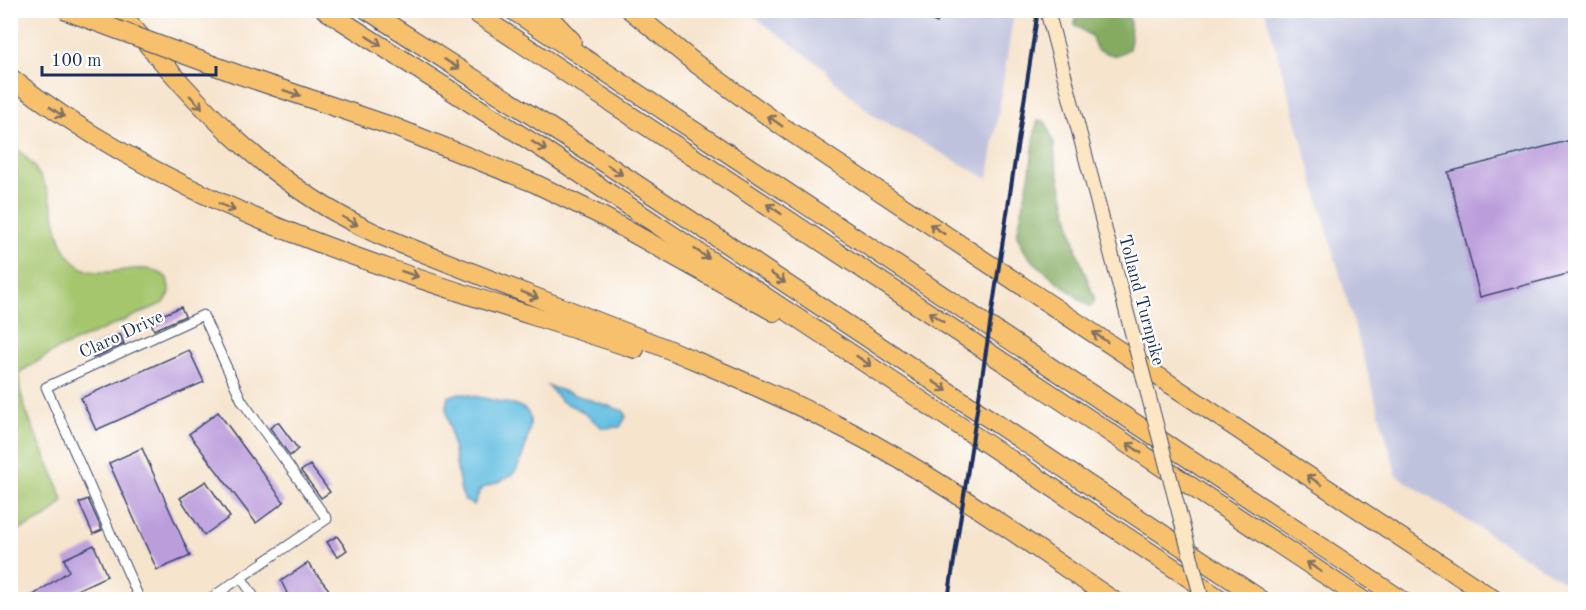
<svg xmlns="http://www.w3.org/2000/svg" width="1586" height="610" viewBox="0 0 1586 610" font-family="'Old Standard TT',serif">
  <rect width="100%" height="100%" fill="#fff"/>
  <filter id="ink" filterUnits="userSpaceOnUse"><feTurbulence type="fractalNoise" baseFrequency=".0167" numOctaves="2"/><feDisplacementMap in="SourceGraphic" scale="12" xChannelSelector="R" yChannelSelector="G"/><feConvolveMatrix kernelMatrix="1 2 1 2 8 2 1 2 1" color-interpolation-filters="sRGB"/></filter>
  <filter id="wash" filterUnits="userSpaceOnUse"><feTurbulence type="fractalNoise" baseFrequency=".008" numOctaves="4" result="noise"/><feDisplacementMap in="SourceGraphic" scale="24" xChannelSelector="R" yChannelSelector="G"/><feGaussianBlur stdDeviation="1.35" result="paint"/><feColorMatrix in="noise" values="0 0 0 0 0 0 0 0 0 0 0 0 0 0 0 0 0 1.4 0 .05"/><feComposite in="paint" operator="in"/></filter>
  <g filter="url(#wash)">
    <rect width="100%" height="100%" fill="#f6e4cd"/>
    <!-- industrial -->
    <g fill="#bfc2dd">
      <polygon points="747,11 1014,11 988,179 873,115 834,81 825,69"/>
      <polygon points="1265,11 1575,11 1575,589 1397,476"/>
    </g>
    <!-- green -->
    <path fill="#a6c66e" stroke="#607a66" stroke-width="1.5" d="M11 145C32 158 48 185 53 209 58 230 59 248 76 263 101 287 142 254 167 278L170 293 164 303 56 350 20 372C13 403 55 466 63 501L47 517 11 534Z"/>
    <!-- forest -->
    <g fill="#84ab61" stroke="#506d60" stroke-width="1.5">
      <polygon points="1077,11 1129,11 1131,40 1129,49 1116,56 1097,50 1091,36 1075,25"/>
      <path d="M1042 120 1046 123 1054 143 1055 160 1077 252 1095 300 1091 307C1087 306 1033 262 1028 256 1023 250 1020 242 1017 235L1030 172 1036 126 1038 121Z"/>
    </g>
    <!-- water -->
    <g fill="#65bfe2" stroke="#4077a0" stroke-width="1.5">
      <polygon points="548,386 624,411 626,417 620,427 603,428 580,410 561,401"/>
      <path d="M459 393 516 405C523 408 528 410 530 417 532 428 521 465 514 473 505 482 491 483 480 490L474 505 465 501 461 491 446 407 448 397Z"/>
    </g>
    <g id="blocks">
      <!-- building -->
      <g fill="#bb9ddb">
        <polygon points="906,10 942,10 937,23"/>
        <polygon points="1575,139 1575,272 1480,297 1448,172"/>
        <polygon points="181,307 185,316 154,330 150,320"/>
        <polygon points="120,334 124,344 93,358 89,348"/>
        <polygon points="189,350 204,382 96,430 81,398"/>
        <polygon points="218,412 284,502 256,523 189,434"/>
        <polygon points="278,422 298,449 290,456 270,428"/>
        <polygon points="142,448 190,556 157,570 109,463"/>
        <polygon points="310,465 330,492 321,498 301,471"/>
        <polygon points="206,481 230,517 204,535 180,498"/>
        <polygon points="88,499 102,530 93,534 79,503"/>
        <polygon points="337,536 347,550 337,557 327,542"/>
        <polygon points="94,545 107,576 68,594 72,600 26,600 69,571 64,559"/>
        <polygon points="308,563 337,600 278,600 287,593 281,581"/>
      </g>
    </g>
  </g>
  <g filter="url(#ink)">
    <use href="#blocks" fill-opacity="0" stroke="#3c4a6f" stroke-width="1.5"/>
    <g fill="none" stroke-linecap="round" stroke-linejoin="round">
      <defs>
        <g id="street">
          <polyline points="241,577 256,600"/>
          <polyline points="140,600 46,387 203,315 242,401 327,519 208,600"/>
        </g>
        <polyline id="secondary" points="1047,10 1130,325"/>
        <g id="highway">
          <path d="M119 10C194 103 266 183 377 234 534 300 697 353 849 431 942 479 1026 542 1113 600"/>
          <polyline points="325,10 549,153 1222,600"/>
          <polyline points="367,10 570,140 1262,600"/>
          <polyline points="471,10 1363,600"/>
          <polyline points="512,10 1402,600"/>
          <polyline points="538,10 553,21 572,41"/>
          <polyline points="630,10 695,63 783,127 1495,600"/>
          <polyline points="237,74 397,128 534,183 602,216 774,312"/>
          <path d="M10 77C192 220 419 277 635 349"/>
        </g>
      </defs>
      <!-- street casing -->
      <use href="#street" stroke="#3c4a6f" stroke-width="11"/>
      <!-- secondary casing -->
      <use href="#secondary" stroke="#3c4a6f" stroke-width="16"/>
      <!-- highway casing -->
      <use href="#highway" stroke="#3c4a6f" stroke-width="20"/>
      <!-- street -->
      <use href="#street" stroke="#fff" stroke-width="9"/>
      <!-- secondary -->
      <use href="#secondary" stroke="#fce6c4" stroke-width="14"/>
      <!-- highway -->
      <use href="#highway" stroke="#f7c06c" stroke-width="18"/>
      <!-- rail -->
      <polyline stroke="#1b2f5e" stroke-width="4" points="948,600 1038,10"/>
      <defs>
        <polyline id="secondary-bridge" points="1130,325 1202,600"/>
        <polyline id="highway-bridge" points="64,10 237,74"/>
      </defs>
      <!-- secondary-bridge casing -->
      <use href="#secondary-bridge" stroke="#3c4a6f" stroke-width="16" stroke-linecap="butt"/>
      <!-- highway-bridge casing -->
      <use href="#highway-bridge" stroke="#3c4a6f" stroke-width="20" stroke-linecap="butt"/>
      <!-- secondary-bridge -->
      <use href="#secondary-bridge" stroke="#fce6c4" stroke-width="14"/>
      <!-- highway-bridge -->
      <use href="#highway-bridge" stroke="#f7c06c" stroke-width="18"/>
    </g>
    <!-- one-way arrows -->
    <defs><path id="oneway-shaft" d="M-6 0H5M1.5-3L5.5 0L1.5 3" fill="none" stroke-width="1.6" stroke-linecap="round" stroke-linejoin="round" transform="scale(1.5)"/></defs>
    <g stroke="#7e7064">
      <use href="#oneway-shaft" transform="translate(374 41) rotate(32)"/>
      <use href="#oneway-shaft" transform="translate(452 64) rotate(32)"/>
      <use href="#oneway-shaft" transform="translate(292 93) rotate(18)"/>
      <use href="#oneway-shaft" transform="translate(196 102) rotate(46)"/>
      <use href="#oneway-shaft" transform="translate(57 112) rotate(35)"/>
      <use href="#oneway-shaft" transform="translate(775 121) rotate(-145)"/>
      <use href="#oneway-shaft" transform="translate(539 146) rotate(33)"/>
      <use href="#oneway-shaft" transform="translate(615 170) rotate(34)"/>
      <use href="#oneway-shaft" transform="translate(227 207) rotate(24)"/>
      <use href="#oneway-shaft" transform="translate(774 209) rotate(-146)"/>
      <use href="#oneway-shaft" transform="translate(350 221) rotate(29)"/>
      <use href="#oneway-shaft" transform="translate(937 229) rotate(-146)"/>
      <use href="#oneway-shaft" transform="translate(702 254) rotate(34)"/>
      <use href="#oneway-shaft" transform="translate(410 274) rotate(19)"/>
      <use href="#oneway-shaft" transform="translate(778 278) rotate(34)"/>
      <use href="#oneway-shaft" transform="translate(530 295) rotate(22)"/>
      <use href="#oneway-shaft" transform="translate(936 317) rotate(-146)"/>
      <use href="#oneway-shaft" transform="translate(1100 337) rotate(-146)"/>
      <use href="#oneway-shaft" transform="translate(864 361) rotate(34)"/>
      <use href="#oneway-shaft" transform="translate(940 386) rotate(34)"/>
      <use href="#oneway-shaft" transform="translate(1134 448) rotate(-146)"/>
      <use href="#oneway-shaft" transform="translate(1314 480) rotate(-146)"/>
      <use href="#oneway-shaft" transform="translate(1314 567) rotate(-146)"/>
    </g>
  </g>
  <g text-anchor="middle" stroke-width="4.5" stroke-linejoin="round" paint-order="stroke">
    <!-- street labels -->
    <g font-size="18" fill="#1b2f5e" stroke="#fff">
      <text transform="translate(1142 300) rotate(75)" y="6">Tolland Turnpike</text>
      <text transform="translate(121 334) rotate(-25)" y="6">Claro Drive</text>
    </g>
  </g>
  <!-- margin -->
  <rect width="1586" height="610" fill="none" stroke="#fff" stroke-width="36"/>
  <!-- scale -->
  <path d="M42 66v9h174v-9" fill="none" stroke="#1b2f5e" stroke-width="3"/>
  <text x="51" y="66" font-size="18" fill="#1b2f5e" stroke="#ffffff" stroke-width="4.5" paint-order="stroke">100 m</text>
</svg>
